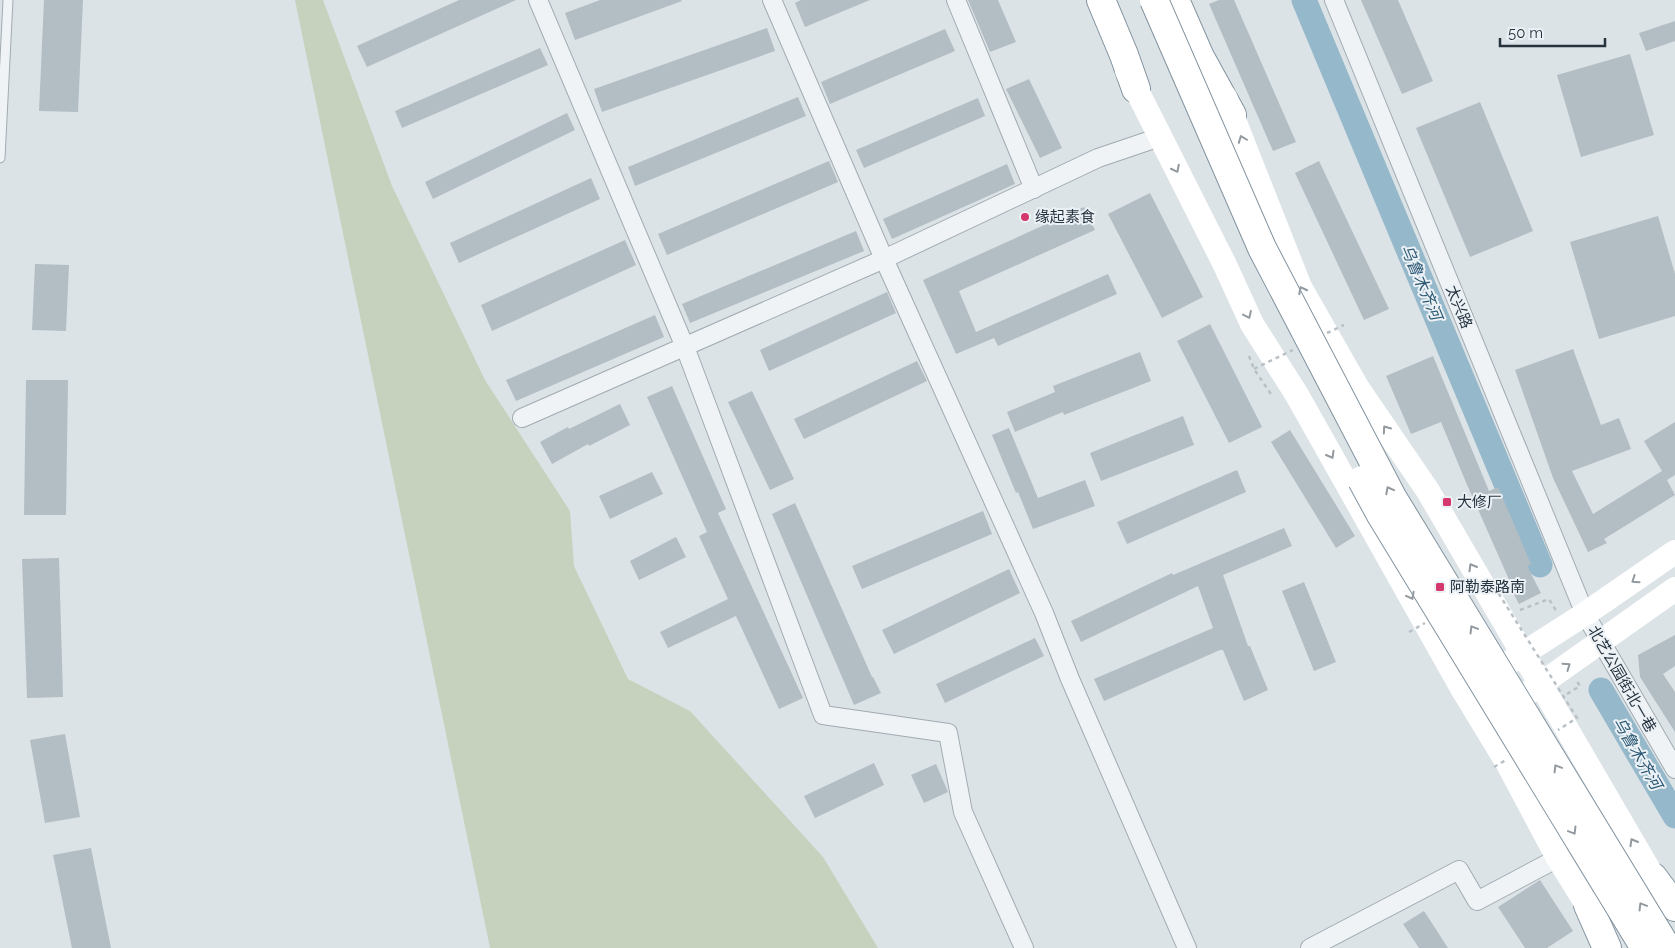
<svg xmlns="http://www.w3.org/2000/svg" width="1675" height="948" viewBox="0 0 1675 948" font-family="Raleway,'Noto Sans SC',sans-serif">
  <rect width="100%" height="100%" fill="#dce3e7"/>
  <!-- green -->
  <polygon fill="#c6d2bd" points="295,0 323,0 392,186 485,380 570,511 574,566 628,679 690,711 823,857 878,948 490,948"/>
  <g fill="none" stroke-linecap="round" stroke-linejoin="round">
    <!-- river -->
    <g stroke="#95b8ca" stroke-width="25">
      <polyline points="1304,0 1540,565"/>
      <polyline points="1601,690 1675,816"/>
    </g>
  </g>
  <!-- building -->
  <g fill="#b3bdc4">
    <polygon points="44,0 83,0 78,112 39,111"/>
    <polygon points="459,0 516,0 367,67 357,46"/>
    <polygon points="600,0 681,0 682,1 575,40 565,13"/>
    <polygon points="801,0 870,0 805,27 795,3"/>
    <polygon points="968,0 998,0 1016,42 990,52"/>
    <polygon points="1219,0 1234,0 1296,142 1273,151 1209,4"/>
    <polygon points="1361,0 1398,0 1433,81 1402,94"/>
    <polygon points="1675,21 1675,41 1646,51 1639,33"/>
    <polygon points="767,28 775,51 602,112 594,89"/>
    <polygon points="945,29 955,51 830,104 821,82"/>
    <polygon points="540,48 548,65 402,128 395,111"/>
    <polygon points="1630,54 1654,135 1581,157 1557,75"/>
    <polygon points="1029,79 1062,148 1040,158 1006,89"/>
    <polygon points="798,97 806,116 635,186 628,167"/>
    <polygon points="978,98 985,116 864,168 856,150"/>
    <polygon points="1480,102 1533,231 1470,257 1416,128"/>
    <polygon points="567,113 575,130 433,199 425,182"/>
    <polygon points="829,161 838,182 667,255 658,234"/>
    <polygon points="1319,161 1389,309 1364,320 1295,173"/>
    <polygon points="1007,164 1015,184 892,239 883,219"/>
    <polygon points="591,178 600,199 459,263 450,243"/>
    <polygon points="1150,193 1203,297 1162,318 1108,214"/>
    <polygon points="1084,207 1095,230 959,291 976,332 1108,274 1117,294 998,346 994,338 956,354 923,280"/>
    <polygon points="1658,216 1675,274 1675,316 1599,339 1570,242"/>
    <polygon points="856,231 864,251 690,323 682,304"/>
    <polygon points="625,240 636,265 492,331 481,305"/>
    <polygon points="35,264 69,265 66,331 32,330"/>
    <polygon points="887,292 896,313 769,371 760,350"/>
    <polygon points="655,315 664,337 516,401 506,380"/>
    <polygon points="1210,324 1262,427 1229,443 1177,341"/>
    <polygon points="1573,349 1601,425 1619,418 1631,449 1572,471 1593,514 1662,471 1644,441 1675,422 1675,475 1667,480 1675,495 1604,539 1607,543 1588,552 1553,478 1515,370"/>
    <polygon points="1140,352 1151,381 1064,415 1063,412 1015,432 1007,412 1055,392 1053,386"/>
    <polygon points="1433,356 1489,491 1498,487 1531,564 1527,566 1541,593 1519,604 1509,585 1511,584 1465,480 1441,422 1411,434 1386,376"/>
    <polygon points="917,361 927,381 804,439 794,419"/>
    <polygon points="26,380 68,380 66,515 24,515"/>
    <polygon points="672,386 726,509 718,513 803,698 779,709 736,616 668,648 660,632 728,599 699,536 707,532 647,397"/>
    <polygon points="752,391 794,479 770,490 728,402"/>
    <polygon points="620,404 630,425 589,446 588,444 552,464 540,442 568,427 569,429"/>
    <polygon points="1183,416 1194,445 1101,481 1090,453"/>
    <polygon points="1009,428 1038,498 1085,480 1095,506 1033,529 1018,492 1016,493 992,435"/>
    <polygon points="1290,430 1355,536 1336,548 1271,442"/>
    <polygon points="1237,470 1246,492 1127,544 1117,522"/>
    <polygon points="652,472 663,494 610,519 599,496"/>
    <polygon points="795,503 872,677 873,677 881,693 854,705 772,514"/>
    <polygon points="983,511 992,534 862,589 852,566"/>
    <polygon points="1284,528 1292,546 1223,575 1248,646 1250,646 1268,690 1244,701 1223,650 1220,650 1104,701 1094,679 1213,628 1198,586 1081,642 1071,621 1172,573 1173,575"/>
    <polygon points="676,537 686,557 639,580 630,561"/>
    <polygon points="59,558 63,697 27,698 22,559"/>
    <polygon points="1009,569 1020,593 894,654 882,630"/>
    <polygon points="1304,582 1336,662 1314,671 1282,591"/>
    <polygon points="1675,635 1675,666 1663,674 1675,692 1675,732 1640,677 1638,655"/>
    <polygon points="1035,638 1044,656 945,703 936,684"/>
    <polygon points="65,734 80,817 45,823 30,740"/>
    <polygon points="874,763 884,785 815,818 804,796"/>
    <polygon points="936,764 948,792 924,803 911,775"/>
    <polygon points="91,848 111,948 72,948 53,855"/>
    <polygon points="1540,880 1573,931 1547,948 1525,948 1498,907"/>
    <polygon points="1424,911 1448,948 1419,948 1403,924"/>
  </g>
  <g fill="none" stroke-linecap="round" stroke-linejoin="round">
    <defs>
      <polyline id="service" points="0,158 8,0"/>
      <g id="minor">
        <polyline points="538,0 685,347 823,715 948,733 963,812 1024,948"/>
        <polyline points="772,0 884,259 1044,613 1070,679 1187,948"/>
        <polyline points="956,0 1034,189"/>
        <polyline points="1334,0 1585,614 1675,769"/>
        <polyline points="522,418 884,259 1098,158 1160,137"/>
        <polyline points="1310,948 1459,870 1477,901 1558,858"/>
      </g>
      <g id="trunk">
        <polyline points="1101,0 1124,55 1136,89"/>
        <polyline points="1175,0 1200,57 1232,115"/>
        <polyline points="1653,877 1675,907"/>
        <polyline points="1588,905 1607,948"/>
      </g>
    </defs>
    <!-- service casing -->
    <use href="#service" stroke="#a1abb1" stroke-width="11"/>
    <!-- minor casing -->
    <use href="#minor" stroke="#a1abb1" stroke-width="20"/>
    <!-- trunk casing -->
    <use href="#trunk" stroke="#83939f" stroke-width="30"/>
    <!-- path -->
    <g stroke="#bac1c6" stroke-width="2.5" stroke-dasharray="4 4" stroke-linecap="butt">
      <polyline points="1249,356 1254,369 1273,397"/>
      <polyline points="1520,610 1549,599 1557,612"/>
      <polyline points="1567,694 1580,686 1576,680"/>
    </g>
    <!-- service -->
    <use href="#service" stroke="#eff3f6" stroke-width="9"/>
    <!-- minor -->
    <use href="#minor" stroke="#eff3f6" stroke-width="18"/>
    <!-- secondary -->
    <g stroke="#fff" stroke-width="24">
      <polyline points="1127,71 1225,265 1252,324 1297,395 1463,690 1508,764 1558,858 1597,921"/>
      <polyline points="1225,97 1300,287 1357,387 1428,491 1663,894"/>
      <polyline points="1510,662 1585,614 1675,552"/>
      <polyline points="1528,693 1675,589"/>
    </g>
    <!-- trunk -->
    <use href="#trunk" stroke="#fff" stroke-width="28"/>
    <defs>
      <g id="trunk-bridge">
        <polyline points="1154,0 1262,248 1392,497 1667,948"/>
        <polyline points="1362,480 1381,515 1645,948"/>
      </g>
    </defs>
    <!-- trunk-bridge casing -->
    <use href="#trunk-bridge" stroke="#83939f" stroke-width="30" stroke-linecap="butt"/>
    <!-- path-bridge -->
    <g stroke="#bac1c6" stroke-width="2.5" stroke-dasharray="4 4" stroke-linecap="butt">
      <polyline points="1327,333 1344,325"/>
      <polyline points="1254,369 1293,350"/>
      <polyline points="1475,593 1492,583 1577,718 1558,730"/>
      <polyline points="1409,632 1425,623"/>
      <polyline points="1494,767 1506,760"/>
    </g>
    <!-- trunk-bridge -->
    <use href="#trunk-bridge" stroke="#fff" stroke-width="28"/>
  </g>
  <!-- one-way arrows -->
  <defs><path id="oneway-chevron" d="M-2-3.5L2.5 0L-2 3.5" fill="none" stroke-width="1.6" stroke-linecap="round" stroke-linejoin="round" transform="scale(1.25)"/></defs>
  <g stroke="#92999f">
    <use href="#oneway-chevron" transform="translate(1242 139) rotate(-111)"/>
    <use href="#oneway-chevron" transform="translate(1176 169) rotate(63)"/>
    <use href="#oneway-chevron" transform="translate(1302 290) rotate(-117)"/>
    <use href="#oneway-chevron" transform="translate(1248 315) rotate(65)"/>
    <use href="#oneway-chevron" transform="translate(1386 429) rotate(-125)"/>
    <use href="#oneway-chevron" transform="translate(1331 455) rotate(60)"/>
    <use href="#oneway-chevron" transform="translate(1389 490) rotate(-118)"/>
    <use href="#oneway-chevron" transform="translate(1472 567) rotate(-120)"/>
    <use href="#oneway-chevron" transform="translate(1635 580) rotate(145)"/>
    <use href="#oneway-chevron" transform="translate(1411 596) rotate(61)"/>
    <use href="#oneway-chevron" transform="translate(1473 629) rotate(-121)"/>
    <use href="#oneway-chevron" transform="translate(1567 666) rotate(-35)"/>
    <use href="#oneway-chevron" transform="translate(1557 768) rotate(-121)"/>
    <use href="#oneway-chevron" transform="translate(1573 831) rotate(59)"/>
    <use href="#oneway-chevron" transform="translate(1633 842) rotate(-120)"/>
    <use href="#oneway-chevron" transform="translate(1642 906) rotate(-121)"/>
  </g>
  <!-- markers -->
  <g fill="#d5386c" stroke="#ecf1f5" stroke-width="2">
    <circle cx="1025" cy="217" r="5"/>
    <rect x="1442" y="497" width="10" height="10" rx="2.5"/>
    <rect x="1435" y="582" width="10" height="10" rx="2.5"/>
  </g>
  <g text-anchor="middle" stroke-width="4" stroke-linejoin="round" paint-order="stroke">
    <!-- poi labels -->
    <g font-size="15" fill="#25333f" stroke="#ecf1f5" text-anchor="start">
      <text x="1035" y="222">缘起素食</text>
      <text x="1457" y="507">大修厂</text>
      <text x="1450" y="592">阿勒泰路南</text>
    </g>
    <!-- street labels -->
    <g font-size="15" fill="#25333f" stroke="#ecf1f5">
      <text transform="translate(1459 307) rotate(68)" y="5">太兴路</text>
      <text transform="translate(1622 679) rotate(60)" y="5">北艺公园街北一巷</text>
    </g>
    <!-- water labels -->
    <g font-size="16" font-style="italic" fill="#2d5a75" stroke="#ecf1f5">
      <text transform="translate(1422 282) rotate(67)" y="6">乌鲁木齐河</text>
      <text transform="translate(1638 753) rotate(60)" y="6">乌鲁木齐河</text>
    </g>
  </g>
  <!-- scale -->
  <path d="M1500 38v8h105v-8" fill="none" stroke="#25333f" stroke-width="2.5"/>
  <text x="1508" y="38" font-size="15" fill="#25333f" stroke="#ecf1f5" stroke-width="4" paint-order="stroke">50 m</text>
</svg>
